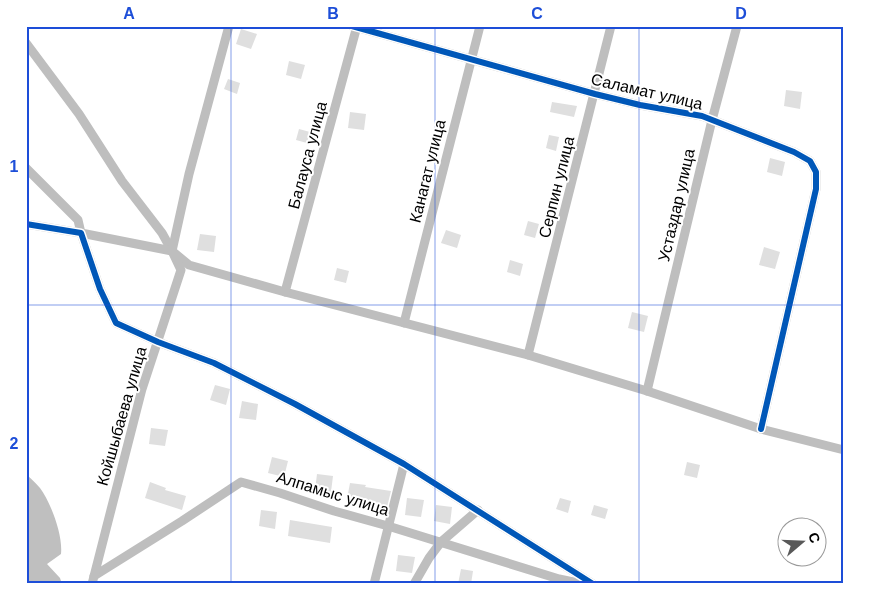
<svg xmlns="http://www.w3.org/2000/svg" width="870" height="610" viewBox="0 0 870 610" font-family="Helvetica,sans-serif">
  <rect width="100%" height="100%" fill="#fff"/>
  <!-- water -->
  <path fill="#bfbfbf" d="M26 474C31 479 36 483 40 488 51 503 63 535 61 554L47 564 60 578 62 584H26Z"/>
  <!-- building -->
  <g fill="#dfdfdf">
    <polygon points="241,29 257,34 251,49 236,44"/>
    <polygon points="289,61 305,65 301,79 286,75"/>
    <polygon points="228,79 240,83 237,94 224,89"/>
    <polygon points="786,90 802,92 800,109 784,106"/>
    <polygon points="552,102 577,106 574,117 550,112"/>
    <polygon points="350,112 366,114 364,130 348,128"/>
    <polygon points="299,129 310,132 307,143 296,140"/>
    <polygon points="549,135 559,137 556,151 546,148"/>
    <polygon points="770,158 785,162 782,176 767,172"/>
    <polygon points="528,221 539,224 535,238 524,235"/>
    <polygon points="446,230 461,235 457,248 441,243"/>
    <polygon points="200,234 216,236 214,252 197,250"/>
    <polygon points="764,247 780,252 775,269 759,265"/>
    <polygon points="510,260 523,264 520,276 507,272"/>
    <polygon points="337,268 349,271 346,283 334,280"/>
    <polygon points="632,312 648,316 644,332 628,328"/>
    <polygon points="215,385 230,389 226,405 210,400"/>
    <polygon points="242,401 258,404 256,420 239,418"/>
    <polygon points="151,428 168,430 165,446 149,444"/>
    <polygon points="272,457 288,461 284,477 268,473"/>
    <polygon points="687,462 700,465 697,478 684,475"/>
    <polygon points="317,474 333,476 331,492 315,490"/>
    <polygon points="150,482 166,488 165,490 186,496 182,510 145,498"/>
    <polygon points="350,483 366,485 365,487 391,491 387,507 375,505 375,503 347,499"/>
    <polygon points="407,498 424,500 421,517 405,515"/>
    <polygon points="560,498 571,501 568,513 556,509"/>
    <polygon points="436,505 452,507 450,524 434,521"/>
    <polygon points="594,505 608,509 605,519 591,515"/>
    <polygon points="261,510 277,512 275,529 259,526"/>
    <polygon points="290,520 332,527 330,543 288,536"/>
    <polygon points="398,555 415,557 412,573 396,571"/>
    <polygon points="461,569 473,571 471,584 458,584"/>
  </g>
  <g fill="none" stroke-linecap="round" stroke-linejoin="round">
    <!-- minor -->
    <g stroke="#bebebe" stroke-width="9">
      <polyline points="352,26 595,94 640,105 702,116 794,152 810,161 816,172 816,189 761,429"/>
      <polyline points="26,43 79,114 122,181 162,233 172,251"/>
      <polyline points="26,168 78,220 81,233 172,251 189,265 285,292 528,355 647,391 761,429 844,450"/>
      <polyline points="26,224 81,233 100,289 116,323 158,342 214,363 295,404 404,464 593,584"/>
      <polyline points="285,292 357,26"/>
      <polyline points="404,323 480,26"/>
      <polyline points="528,355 611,26"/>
      <polyline points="647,391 712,120 737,26"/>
      <polyline points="94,576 182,521 241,482 280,493 334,511 388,526 559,579 583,584"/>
      <polyline points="92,584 142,389 181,270 172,251 189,174 229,26"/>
      <polyline points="374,584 404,464"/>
      <polyline points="414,584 429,558 441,542 478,510"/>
    </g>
    <defs>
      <g id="cycleway">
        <polyline points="352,26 595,94 640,105 702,116 794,152 810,161 816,172 816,189 761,429"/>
        <polyline points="26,224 81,233 100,289 116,323 158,342 214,363 295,404 404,464 593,584"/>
      </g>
    </defs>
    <!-- cycleway casing -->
    <use href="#cycleway" stroke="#fff" stroke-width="9"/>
    <!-- cycleway -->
    <use href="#cycleway" stroke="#0057b8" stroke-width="6"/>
  </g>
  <!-- grid -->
  <path fill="none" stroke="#1d4ed8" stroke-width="1" stroke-opacity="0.55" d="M231 26V584M435 26V584M639 26V584M26 305H844"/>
  <g text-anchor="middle" stroke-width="4" stroke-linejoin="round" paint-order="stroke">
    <!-- street labels -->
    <g font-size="16" fill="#000" stroke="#fff">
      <text transform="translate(647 91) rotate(13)" y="6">Саламат улица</text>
      <text transform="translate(307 155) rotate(-75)" y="6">Балауса улица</text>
      <text transform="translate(427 171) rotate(-76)" y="6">Канагат улица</text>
      <text transform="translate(556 187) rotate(-76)" y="6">Серпин улица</text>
      <text transform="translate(676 205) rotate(-77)" y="6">Устаздар улица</text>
      <text transform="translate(121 416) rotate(-74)" y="6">Койшыбаева улица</text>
      <text transform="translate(333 493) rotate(17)" y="6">Алпамыс улица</text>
    </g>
  </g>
  <!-- border -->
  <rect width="870" height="610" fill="none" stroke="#ffffff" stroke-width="55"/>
  <!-- north arrow -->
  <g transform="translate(802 542) rotate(71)"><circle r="24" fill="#ffffff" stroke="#999999"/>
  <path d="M0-4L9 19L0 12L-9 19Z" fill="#595959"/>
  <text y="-8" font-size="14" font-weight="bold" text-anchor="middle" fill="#000000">С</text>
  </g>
  <rect x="28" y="28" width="814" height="554" fill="none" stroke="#1d4ed8" stroke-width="2"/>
  <g font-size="16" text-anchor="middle" font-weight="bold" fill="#1d4ed8">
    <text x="129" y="19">A</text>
    <text x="333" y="19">B</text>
    <text x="537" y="19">C</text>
    <text x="741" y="19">D</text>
    <text x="14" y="172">1</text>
    <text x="14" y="449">2</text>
  </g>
</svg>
